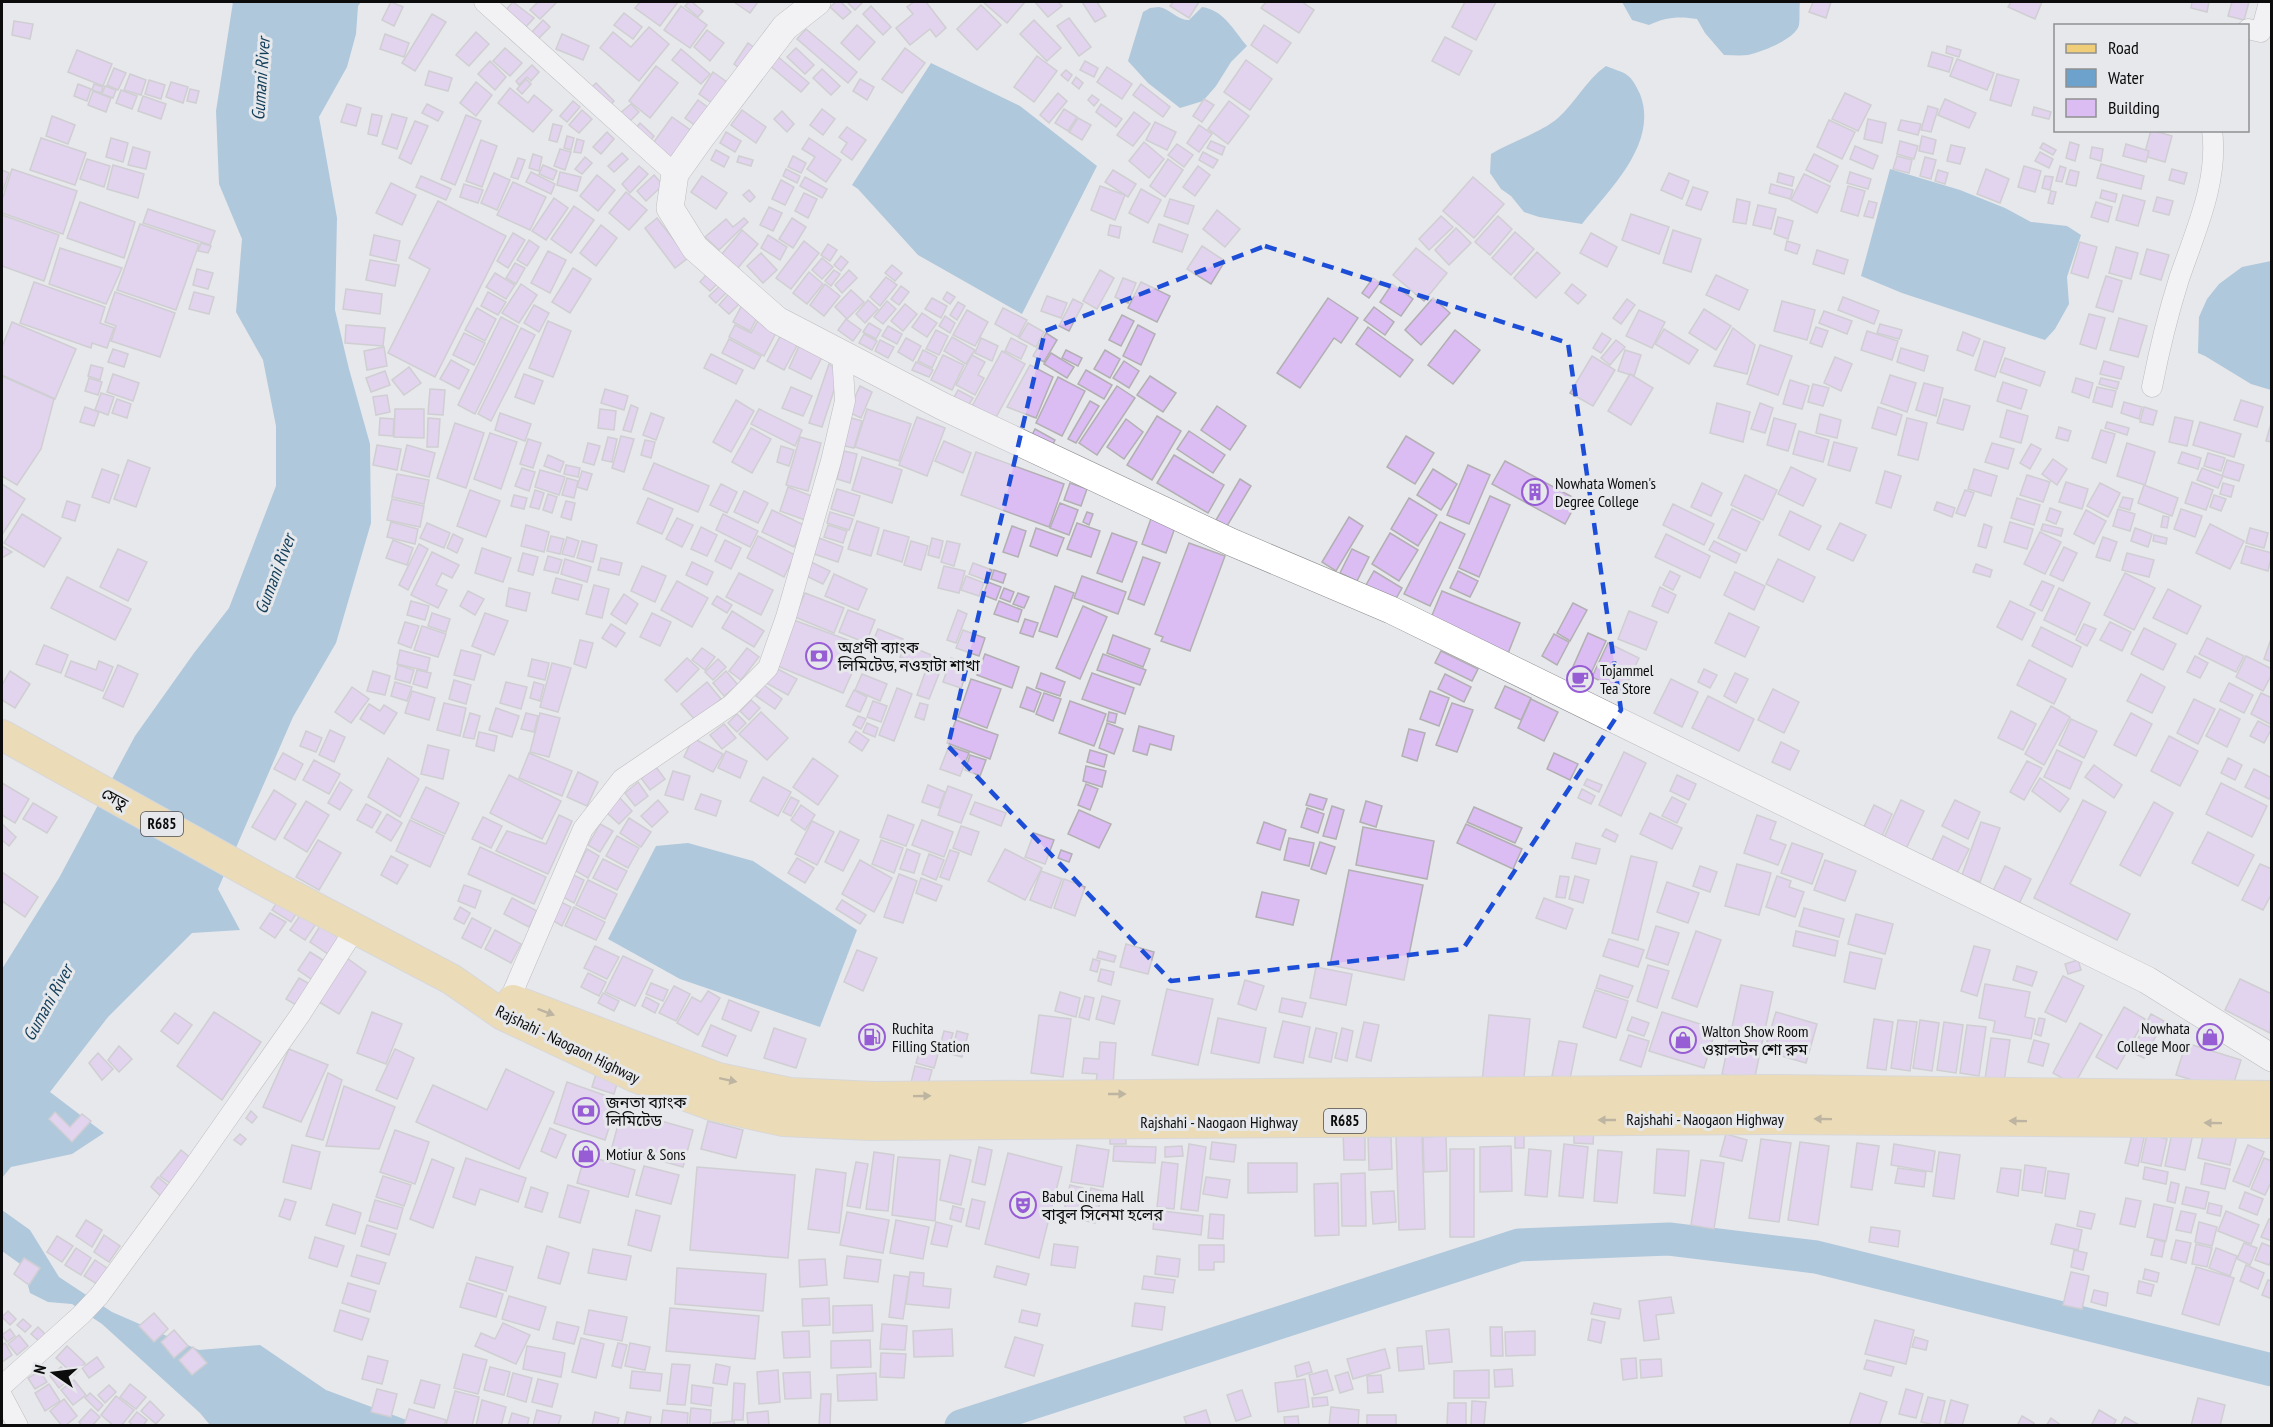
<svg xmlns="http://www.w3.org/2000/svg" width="2273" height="1427" viewBox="0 0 2273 1427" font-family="'PT Sans Narrow','Noto Sans Bengali',sans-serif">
  <rect width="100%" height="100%" fill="#e7e8eb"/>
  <!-- water -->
  <g fill="#6ca2cb">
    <polygon points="233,2 361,2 358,6 356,34 347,67 319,117 337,218 335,310 349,369 370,444 371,523 336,643 293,717 218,889 240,930 192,933 108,1017 50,1092 104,1133 72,1154 11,1167 2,1178 2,969 59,878 135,736 194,653 229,608 276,486 276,426 263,360 236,312 242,239 219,184 216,111"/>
    <path d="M1622 2H1800C1799 9 1800 18 1799 25 1796 39 1761 52 1748 55 1740 56 1732 55 1724 55L1705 33 1697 19C1680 16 1665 17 1649 25L1632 20Z"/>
    <path d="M1159 7C1170 9 1179 21 1189 20L1202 7C1224 10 1234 31 1247 46L1231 62 1216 86 1203 101 1180 108 1148 83 1128 61 1143 12 1150 8Z"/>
    <polygon points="931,63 1020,106 1097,166 1022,314 918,255 858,189 852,185"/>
    <path d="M1606 66C1612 69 1622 71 1627 75 1633 79 1637 88 1640 94 1659 143 1610 189 1582 224L1539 217 1524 212 1511 196 1501 189 1490 173 1491 154C1511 142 1542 132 1558 118 1576 102 1586 80 1606 66Z"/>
    <polygon points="1890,169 1960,190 2005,208 2031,222 2067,226 2081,235 2067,277 2069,304 2055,329 2045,340 1902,293 1861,276"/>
    <polygon points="2271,261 2272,261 2271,390 2251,384 2205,356 2198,353 2199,317 2207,299 2219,284 2242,267"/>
    <polygon points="688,843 753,861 857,930 820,1027 680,979 608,939 656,846"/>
    <polygon points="2,1210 30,1230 59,1277 112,1312 199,1350 260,1345 326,1390 420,1425 210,1425 200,1413 102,1324 72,1304 48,1302 30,1293 23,1266 2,1251"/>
  </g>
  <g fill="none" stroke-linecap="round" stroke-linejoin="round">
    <!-- river -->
    <polyline stroke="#6ca2cb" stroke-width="33" points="961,1426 1519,1245 1669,1239 1816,1257 2272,1370"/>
  </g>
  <!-- building -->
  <g fill="#dbbcf3" stroke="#b2b0b3" stroke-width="1.5">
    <polygon points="391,2 403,7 394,26 382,20"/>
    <polygon points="513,2 534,18 524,29 504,12"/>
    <polygon points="538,2 557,2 540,19 530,10"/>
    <polygon points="640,2 678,2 660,26 635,8"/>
    <polygon points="689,2 692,2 703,11 698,17 685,6"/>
    <polygon points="734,2 758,2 750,13"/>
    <polygon points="836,2 841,2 851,12 843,19 830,7"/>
    <polygon points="847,2 863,2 855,10"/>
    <polygon points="914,2 926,2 946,28 936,37 930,29 910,45 896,28 913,14 907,7"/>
    <polygon points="983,2 1025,2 1007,23"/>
    <polygon points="1035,2 1058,2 1062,6 1048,17"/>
    <polygon points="1082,2 1097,2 1106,16 1095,22"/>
    <polygon points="1173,2 1199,2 1189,18 1170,6"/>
    <polygon points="1266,2 1302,2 1314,10 1299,33 1261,8"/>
    <polygon points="1465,2 1496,2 1476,40 1452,27"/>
    <polygon points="1813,2 1831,2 1826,18 1809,12"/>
    <polygon points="2011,2 2042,2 2035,19 2008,7"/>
    <polygon points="2192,2 2209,2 2207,12 2191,8"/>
    <polygon points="2232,2 2249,2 2244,20 2228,16"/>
    <polygon points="981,5 1001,25 977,50 957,29"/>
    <polygon points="681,6 707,25 690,48 664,30"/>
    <polygon points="871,6 891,27 883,35 863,14"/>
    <polygon points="624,13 642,27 633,39 614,25"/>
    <polygon points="432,14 446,22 415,71 402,63"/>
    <polygon points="1069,18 1091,47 1079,56 1057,26"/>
    <polygon points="543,20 550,27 538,39 531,33"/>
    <polygon points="1034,20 1061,48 1047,61 1020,34"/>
    <polygon points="14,21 33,24 30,39 12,35"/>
    <polygon points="857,25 875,42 859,60 841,43"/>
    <polygon points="1264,25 1291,43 1277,63 1251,45"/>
    <polygon points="649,27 669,44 639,81 600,48 613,32 631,47"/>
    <polygon points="806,29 857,72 848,83 797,39"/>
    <polygon points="707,30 724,43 710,61 694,47"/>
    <polygon points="476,32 489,44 469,66 456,55"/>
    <polygon points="385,34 409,43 404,57 380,49"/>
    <polygon points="562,34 589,46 583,60 556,49"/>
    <polygon points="1445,37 1472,51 1459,75 1432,61"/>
    <polygon points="748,43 756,49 742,70 734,64"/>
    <polygon points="1947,46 1961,50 1959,57 1946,53"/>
    <polygon points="505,48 522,63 510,76 493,61"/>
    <polygon points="796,48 814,65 805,74 787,57"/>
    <polygon points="905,48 925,63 902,93 882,79"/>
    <polygon points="681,49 710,74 701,84 672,60"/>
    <polygon points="77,50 112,64 103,86 68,72"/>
    <polygon points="1932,52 1953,58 1949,72 1928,66"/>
    <polygon points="777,56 809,83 801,92 769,65"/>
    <polygon points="1037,56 1057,71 1034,102 1014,87"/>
    <polygon points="1957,59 1994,73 1987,90 1950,76"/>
    <polygon points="1246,60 1272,79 1250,110 1224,92"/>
    <polygon points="490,61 506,77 495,90 478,74"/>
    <polygon points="1085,61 1098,68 1094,77 1080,70"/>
    <polygon points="532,65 539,72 531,81 527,77 519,85 516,81"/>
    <polygon points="656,66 678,83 650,118 629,101"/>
    <polygon points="1107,67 1132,84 1122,99 1097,82"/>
    <polygon points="114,68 126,73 118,90 107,85"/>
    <polygon points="822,69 840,86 831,95 813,78"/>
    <polygon points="1066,70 1072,75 1068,81 1061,75"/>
    <polygon points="429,71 452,78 448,91 425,85"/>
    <polygon points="713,72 731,85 716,106 699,94"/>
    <polygon points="130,74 146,80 141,95 124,90"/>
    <polygon points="1997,74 2019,80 2011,106 1990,100"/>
    <polygon points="1076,77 1083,83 1079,89 1072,83"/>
    <polygon points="526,79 531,84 522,94 517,89"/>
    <polygon points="860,79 874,87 867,100 853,91"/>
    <polygon points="149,80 165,85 161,99 145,94"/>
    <polygon points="171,82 188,87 183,103 166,97"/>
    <polygon points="476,82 492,95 476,116 460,103"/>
    <polygon points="596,83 614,101 609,107 590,89"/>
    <polygon points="78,84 91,89 87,101 74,96"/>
    <polygon points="94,84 103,87 101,93 92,90"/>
    <polygon points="1141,84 1170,107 1163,117 1133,95"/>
    <polygon points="105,86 116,90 113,98 102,94"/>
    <polygon points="510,88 528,103 534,95 552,110 533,132 498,103"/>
    <polygon points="190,89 199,91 196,103 187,101"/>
    <polygon points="121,90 137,96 132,109 116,103"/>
    <polygon points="93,91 111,98 106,112 88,105"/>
    <polygon points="1058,93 1067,101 1049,123 1040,115"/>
    <polygon points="1845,93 1871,105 1858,131 1832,119"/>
    <polygon points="1092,95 1099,100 1094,106 1088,100"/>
    <polygon points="143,96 166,104 161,119 138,111"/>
    <polygon points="1204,99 1214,105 1202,122 1193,116"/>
    <polygon points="1945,99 1976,113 1969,128 1938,115"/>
    <polygon points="698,100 713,111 700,129 685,118"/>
    <polygon points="573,101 580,107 567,122 560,116"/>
    <polygon points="1229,101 1249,116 1228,144 1208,129"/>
    <polygon points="347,104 361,108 356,126 341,122"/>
    <polygon points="427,104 443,112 438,121 422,113"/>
    <polygon points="631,104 639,112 627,124 618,115"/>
    <polygon points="1101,104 1122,119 1116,127 1096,112"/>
    <polygon points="1928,106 1938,109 1931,132 1921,130"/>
    <polygon points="2034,107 2051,112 2049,119 2032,115"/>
    <polygon points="822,109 835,119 823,135 810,125"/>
    <polygon points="1064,109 1077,117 1068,131 1055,123"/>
    <polygon points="582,110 592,119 579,133 569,125"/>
    <polygon points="742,110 766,127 756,143 731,125"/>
    <polygon points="782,111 794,124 787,132 774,119"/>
    <polygon points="1134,112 1150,124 1133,146 1117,135"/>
    <polygon points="372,114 382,116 377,136 368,134"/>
    <polygon points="392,114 407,118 397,149 382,144"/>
    <polygon points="466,115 481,121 455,185 441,179"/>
    <polygon points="52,116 75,125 68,144 46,136"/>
    <polygon points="672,117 696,134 676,161 653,143"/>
    <polygon points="1078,118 1091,125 1082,140 1069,132"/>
    <polygon points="1868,119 1886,123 1882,143 1864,139"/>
    <polygon points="1829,120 1855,132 1842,159 1817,147"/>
    <polygon points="1901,120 1921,124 1918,135 1898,130"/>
    <polygon points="415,121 428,126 411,164 399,158"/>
    <polygon points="1155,122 1176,132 1167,150 1146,140"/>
    <polygon points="640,123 654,136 650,141 636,128"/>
    <polygon points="553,124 562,126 557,142 549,140"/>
    <polygon points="1199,125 1212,134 1199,152 1187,143"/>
    <polygon points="847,127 866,140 852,160 841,152 847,143 839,137"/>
    <polygon points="2151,130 2172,136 2165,162 2144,156"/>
    <polygon points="607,132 614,139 601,154 593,147"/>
    <polygon points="726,132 741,141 735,152 720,143"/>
    <polygon points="567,136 574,138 571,150 564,148"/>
    <polygon points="1922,136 1936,140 1933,154 1919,151"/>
    <polygon points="41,138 86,153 75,185 30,170"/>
    <polygon points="111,138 128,143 123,162 106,157"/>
    <polygon points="809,138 841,160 826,182 807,169 815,157 802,149"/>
    <polygon points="577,139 584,141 581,153 574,152"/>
    <polygon points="481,140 497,146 482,187 466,181"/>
    <polygon points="1211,141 1225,147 1222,155 1207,148"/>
    <polygon points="1900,141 1918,146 1914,159 1897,154"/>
    <polygon points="1144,142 1164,159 1149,178 1129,161"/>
    <polygon points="2070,142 2079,145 2075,161 2066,158"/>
    <polygon points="2043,143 2056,150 2053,155 2040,148"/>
    <polygon points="1177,144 1193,155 1184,167 1168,155"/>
    <polygon points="2126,144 2149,151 2146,162 2123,156"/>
    <polygon points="1951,145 1965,148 1960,164 1947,161"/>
    <polygon points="1855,146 1878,156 1873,169 1850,159"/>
    <polygon points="133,147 150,152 146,169 128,165"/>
    <polygon points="2092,147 2103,149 2101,161 2090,158"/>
    <polygon points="560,149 571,152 565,170 554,166"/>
    <polygon points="716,150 729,157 724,167 711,160"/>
    <polygon points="1203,152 1218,160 1213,168 1199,160"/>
    <polygon points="2040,152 2053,159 2049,168 2035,161"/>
    <polygon points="622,153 628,159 614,172 608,166"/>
    <polygon points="533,154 542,157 539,171 529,168"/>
    <polygon points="1814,154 1838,166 1830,182 1806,170"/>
    <polygon points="739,156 753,160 751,166 737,162"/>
    <polygon points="793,156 806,163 801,173 788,167"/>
    <polygon points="1897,156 1912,160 1909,173 1893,169"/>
    <polygon points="585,157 592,163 582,174 575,169"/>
    <polygon points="1925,157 1936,160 1931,179 1920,176"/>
    <polygon points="518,158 525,160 518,179 511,177"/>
    <polygon points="87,159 110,166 104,187 80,179"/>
    <polygon points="1168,159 1183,170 1165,197 1150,186"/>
    <polygon points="2101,164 2144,176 2141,189 2097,178"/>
    <polygon points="113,165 144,174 138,198 107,189"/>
    <polygon points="543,165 557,171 553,180 539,174"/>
    <polygon points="639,166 648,174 630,193 622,184"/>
    <polygon points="1198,166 1210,175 1195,196 1183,187"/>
    <polygon points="2024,166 2041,171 2035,192 2018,187"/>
    <polygon points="2060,166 2066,168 2062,182 2056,181"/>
    <polygon points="12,169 77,191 63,234 2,213 2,200"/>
    <polygon points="786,169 800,176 797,183 783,176"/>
    <polygon points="1986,169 2009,179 2000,203 1977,194"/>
    <polygon points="2172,169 2187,173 2184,184 2169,180"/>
    <polygon points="2,170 9,173 2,193"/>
    <polygon points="1113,170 1136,184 1128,197 1105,182"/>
    <polygon points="1938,170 1948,173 1945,184 1935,181"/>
    <polygon points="2070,170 2079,172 2076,186 2066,184"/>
    <polygon points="531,172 555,184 551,194 526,182"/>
    <polygon points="560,172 581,177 577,191 557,185"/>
    <polygon points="1850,172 1871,179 1868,189 1847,183"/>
    <polygon points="494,173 510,180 497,210 481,203"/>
    <polygon points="1669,173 1689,181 1682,199 1661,190"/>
    <polygon points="1779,173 1794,177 1792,186 1777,182"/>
    <polygon points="1804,174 1830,186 1817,213 1791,200"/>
    <polygon points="597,175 615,190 598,211 580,196"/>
    <polygon points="654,175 663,185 646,201 637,191"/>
    <polygon points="421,176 451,189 446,200 416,187"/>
    <polygon points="702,176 727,193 716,209 691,192"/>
    <polygon points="2045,176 2053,177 2050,190 2042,188"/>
    <polygon points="805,177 827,189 822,198 800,186"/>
    <polygon points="1473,177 1504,204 1474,238 1443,211"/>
    <polygon points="781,180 794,187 785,205 772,199"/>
    <polygon points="513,182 546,197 530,230 497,215"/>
    <polygon points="391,183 416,195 402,225 376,213"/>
    <polygon points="464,184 483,190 478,203 460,197"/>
    <polygon points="1771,184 1793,190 1790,199 1769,193"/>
    <polygon points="1100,186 1125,195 1115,220 1091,210"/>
    <polygon points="1848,186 1865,191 1858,216 1841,211"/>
    <polygon points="1693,187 1708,192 1701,210 1686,205"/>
    <polygon points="1141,189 1161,200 1148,223 1129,213"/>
    <polygon points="749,190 755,197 750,202 743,195"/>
    <polygon points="2102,190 2117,194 2115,202 2100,198"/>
    <polygon points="2051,191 2056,192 2053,204 2048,203"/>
    <polygon points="626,192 647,210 629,230 609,213"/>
    <polygon points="804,193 817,199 808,218 795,211"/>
    <polygon points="2123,195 2145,201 2138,226 2116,220"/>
    <polygon points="2157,197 2173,201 2169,215 2153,211"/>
    <polygon points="554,198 568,208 546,240 532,231"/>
    <polygon points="1170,199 1194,206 1188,224 1164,216"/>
    <polygon points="1737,199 1750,202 1746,224 1733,222"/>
    <polygon points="438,201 506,236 435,377 388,353 430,269 409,258"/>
    <polygon points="1869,201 1877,203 1873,218 1864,216"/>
    <polygon points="80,202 135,222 124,258 67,238"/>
    <polygon points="2096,202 2112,207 2108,222 2091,217"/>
    <polygon points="1758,205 1776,209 1771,229 1753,225"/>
    <polygon points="574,206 594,220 571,253 551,239"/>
    <polygon points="769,207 782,213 773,231 760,225"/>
    <polygon points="148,209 215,231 210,245 143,223"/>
    <polygon points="1217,210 1240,229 1225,247 1203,229"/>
    <polygon points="1631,214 1669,227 1659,254 1622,240"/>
    <polygon points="2,215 59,235 44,281 2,266"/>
    <polygon points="1441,216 1453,227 1429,250 1419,239"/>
    <polygon points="1498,216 1512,229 1490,255 1475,242"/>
    <polygon points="1778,217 1793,221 1788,239 1774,234"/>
    <polygon points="657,218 688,258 675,268 645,228"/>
    <polygon points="744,218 748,222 719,250 705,237 726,219 733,227"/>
    <polygon points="792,218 806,227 793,248 779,239"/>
    <polygon points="140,224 199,244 176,310 117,290"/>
    <polygon points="1159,224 1188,235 1182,252 1153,242"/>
    <polygon points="601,225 617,238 596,266 580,253"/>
    <polygon points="1110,225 1121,227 1119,238 1108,235"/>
    <polygon points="1456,228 1471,243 1449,265 1435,250"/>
    <polygon points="742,230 758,244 737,269 721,255"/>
    <polygon points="1673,230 1701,239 1691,272 1663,263"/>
    <polygon points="1515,232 1534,249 1511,275 1492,258"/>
    <polygon points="513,233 525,240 508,268 497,261"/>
    <polygon points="1591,233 1617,247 1607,267 1580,253"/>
    <polygon points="374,235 400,241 396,261 370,255"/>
    <polygon points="768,235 787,247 780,260 761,248"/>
    <polygon points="529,240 539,247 527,266 517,260"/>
    <polygon points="804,241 819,253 791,289 776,278"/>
    <polygon points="1787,241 1800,245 1797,254 1785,250"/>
    <polygon points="2080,242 2097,247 2088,278 2071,273"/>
    <polygon points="201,243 211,246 208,253 198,251"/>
    <polygon points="828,244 837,250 830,261 821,255"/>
    <polygon points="1202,246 1225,261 1211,284 1187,269"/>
    <polygon points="2116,247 2138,253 2131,279 2109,273"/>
    <polygon points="60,248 122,268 106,304 49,284"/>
    <polygon points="1416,248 1447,273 1424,301 1393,275"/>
    <polygon points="2147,249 2169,255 2161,280 2140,274"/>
    <polygon points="1817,250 1848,260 1844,274 1813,264"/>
    <polygon points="548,251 566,260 550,293 531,283"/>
    <polygon points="1537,252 1560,273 1536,298 1514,278"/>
    <polygon points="761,253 777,270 763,283 747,266"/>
    <polygon points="841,256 848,262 841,271 834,265"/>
    <polygon points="822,258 833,267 822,279 812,270"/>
    <polygon points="370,260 399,265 395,286 366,280"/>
    <polygon points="515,263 525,268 516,284 506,278"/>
    <polygon points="892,265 902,273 895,281 885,273"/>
    <polygon points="573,268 591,279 570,313 552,302"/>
    <polygon points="197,269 213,273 208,289 193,285"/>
    <polygon points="711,269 722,279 710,291 700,282"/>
    <polygon points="834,270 840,274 831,286 825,281"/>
    <polygon points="849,270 857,278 842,293 835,285"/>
    <polygon points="1100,270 1114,278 1097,309 1083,301"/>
    <polygon points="809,272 823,284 807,304 793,293"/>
    <polygon points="495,273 515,285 506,299 486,287"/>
    <polygon points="1716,275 1748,290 1739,310 1706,295"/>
    <polygon points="2106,276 2122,281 2113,312 2096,307"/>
    <polygon points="886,277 897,285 880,306 870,297"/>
    <polygon points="1123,278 1136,283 1128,303 1115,297"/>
    <polygon points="1373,278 1380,283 1369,298 1362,293"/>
    <polygon points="34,282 105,307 100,323 114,328 107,348 92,343 91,348 20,323"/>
    <polygon points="724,282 730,289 716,303 709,296"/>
    <polygon points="1141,282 1170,296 1157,322 1128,308"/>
    <polygon points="521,284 537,295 519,323 502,313"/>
    <polygon points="825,284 840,296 824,316 810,305"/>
    <polygon points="1392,284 1413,299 1401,316 1380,302"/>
    <polygon points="1572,284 1586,295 1578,304 1565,293"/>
    <polygon points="901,286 909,292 899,305 891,299"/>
    <polygon points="346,289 382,294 380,314 343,309"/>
    <polygon points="733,289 744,299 729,314 719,305"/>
    <polygon points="851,290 864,302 847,319 835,307"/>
    <polygon points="115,292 175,313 160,357 111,341 116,326 105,322"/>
    <polygon points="194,292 214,297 209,314 189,309"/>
    <polygon points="488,292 506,302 498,315 481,306"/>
    <polygon points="947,292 955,297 950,304 943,299"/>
    <polygon points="1047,296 1067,303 1061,318 1041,311"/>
    <polygon points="1843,297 1879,311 1874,324 1838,310"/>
    <polygon points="932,298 947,306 941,318 925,309"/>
    <polygon points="1328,298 1358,318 1341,343 1334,338 1300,388 1277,373"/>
    <polygon points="1433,298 1450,313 1421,345 1405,330"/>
    <polygon points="1073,299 1083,304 1069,331 1059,326"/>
    <polygon points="1627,299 1635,305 1621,324 1613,318"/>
    <polygon points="868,300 878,309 865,323 856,314"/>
    <polygon points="887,301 896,309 883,324 874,317"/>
    <polygon points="1782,301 1815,310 1807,340 1774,331"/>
    <polygon points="958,302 965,306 957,320 950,315"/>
    <polygon points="905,304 917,314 903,331 891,321"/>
    <polygon points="534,305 549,313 539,332 524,323"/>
    <polygon points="742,305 759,314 750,331 733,322"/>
    <polygon points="1374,307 1394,322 1385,335 1364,320"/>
    <polygon points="477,308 496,319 485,341 465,330"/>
    <polygon points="1003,308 1027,320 1018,337 995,324"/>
    <polygon points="1704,309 1731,326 1716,350 1689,333"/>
    <polygon points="967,310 988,322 975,346 953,335"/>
    <polygon points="1639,310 1665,322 1652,348 1626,336"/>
    <polygon points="1824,311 1852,321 1847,334 1819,323"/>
    <polygon points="922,313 937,323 927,337 912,327"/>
    <polygon points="2089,314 2105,318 2096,349 2080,344"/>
    <polygon points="1122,315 1134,321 1121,346 1109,340"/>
    <polygon points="945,316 955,323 950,333 939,326"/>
    <polygon points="501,317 518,326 475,414 458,405"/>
    <polygon points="760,317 779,327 764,356 729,337 735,325 751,333"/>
    <polygon points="2119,318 2147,326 2138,357 2110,350"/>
    <polygon points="846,319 861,330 853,341 838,330"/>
    <polygon points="548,321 571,331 553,377 529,368"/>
    <polygon points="12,322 76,349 55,399 2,375 2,347"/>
    <polygon points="869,323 881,330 876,339 863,332"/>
    <polygon points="1028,323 1044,332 1036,347 1019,338"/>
    <polygon points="1880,324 1902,330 1899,339 1877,333"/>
    <polygon points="346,325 385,328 383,346 345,343"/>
    <polygon points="1138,325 1155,334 1141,365 1123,356"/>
    <polygon points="888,326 902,334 897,344 882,336"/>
    <polygon points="1368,327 1413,360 1400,377 1356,344"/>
    <polygon points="1816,327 1828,331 1822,347 1810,343"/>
    <polygon points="521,328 535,335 491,421 478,414"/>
    <polygon points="1733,328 1755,345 1747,374 1714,366"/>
    <polygon points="1664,329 1698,350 1689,364 1655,344"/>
    <polygon points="936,330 948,336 939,355 926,349"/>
    <polygon points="1455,330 1480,350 1453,384 1428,365"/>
    <polygon points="783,331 800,340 784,370 767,361"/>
    <polygon points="1867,331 1898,341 1892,360 1861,350"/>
    <polygon points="1963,332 1980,339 1973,356 1957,350"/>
    <polygon points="464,333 485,343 474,365 453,355"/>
    <polygon points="1046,333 1057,340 1044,362 1033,356"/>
    <polygon points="1602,333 1611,339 1601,353 1593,348"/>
    <polygon points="864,334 877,341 872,350 859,343"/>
    <polygon points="952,337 975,350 966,364 944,351"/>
    <polygon points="906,338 921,346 913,361 898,352"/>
    <polygon points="981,338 998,346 992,361 975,353"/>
    <polygon points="1011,338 1027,346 1021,359 1005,351"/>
    <polygon points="729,339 761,356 754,369 722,353"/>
    <polygon points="880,340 894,347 888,358 875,351"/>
    <polygon points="1616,340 1625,347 1610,365 1601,358"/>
    <polygon points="1984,341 2005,348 1995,377 1975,370"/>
    <polygon points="800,344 823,355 811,379 789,368"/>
    <polygon points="1760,345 1792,356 1778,395 1747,384"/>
    <polygon points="384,347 387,366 367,370 364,351"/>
    <polygon points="1901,348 1928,356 1924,371 1897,362"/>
    <polygon points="113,349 128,354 124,367 108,362"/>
    <polygon points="923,350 937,357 932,368 918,361"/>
    <polygon points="1066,350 1082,358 1078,366 1062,358"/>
    <polygon points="1105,350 1120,359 1110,378 1094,369"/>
    <polygon points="1625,350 1641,355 1634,376 1618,371"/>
    <polygon points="1002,351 1025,364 994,421 971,408"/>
    <polygon points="1051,353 1074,367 1067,378 1044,364"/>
    <polygon points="711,354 743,370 736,384 704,368"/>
    <polygon points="943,355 964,365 952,390 931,380"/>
    <polygon points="972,355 985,362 978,375 984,378 975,395 956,385"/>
    <polygon points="1592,356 1615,370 1593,406 1570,393"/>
    <polygon points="1835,357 1852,364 1841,391 1824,383"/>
    <polygon points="2005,358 2045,372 2040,386 2000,372"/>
    <polygon points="451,360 469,370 459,389 440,379"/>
    <polygon points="1124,361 1139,371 1129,388 1113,378"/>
    <polygon points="2104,361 2124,367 2121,379 2100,374"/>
    <polygon points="916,362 933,370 929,377 912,370"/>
    <polygon points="829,364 840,372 822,427 809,423"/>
    <polygon points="91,365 103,368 100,380 88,376"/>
    <polygon points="1030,365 1053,377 1036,418 1007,407"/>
    <polygon points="409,367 421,383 404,395 392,380"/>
    <polygon points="1086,370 1112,385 1104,399 1078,384"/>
    <polygon points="385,371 390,385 371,392 366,378"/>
    <polygon points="113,374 139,383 133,401 107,392"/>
    <polygon points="524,374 543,381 534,404 515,397"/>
    <polygon points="1630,374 1653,388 1631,425 1608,411"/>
    <polygon points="1890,375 1916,383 1907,412 1881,403"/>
    <polygon points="2,376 54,399 41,449 17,485 2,476"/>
    <polygon points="1150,376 1176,393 1163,412 1137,395"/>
    <polygon points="1058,377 1085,391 1062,436 1036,423"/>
    <polygon points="89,378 102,382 98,395 85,391"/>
    <polygon points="2076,378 2093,383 2089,398 2072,392"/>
    <polygon points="2101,378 2119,382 2117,389 2099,384"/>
    <polygon points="1790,380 1809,386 1802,409 1783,404"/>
    <polygon points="2003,382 2027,390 2021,409 1997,401"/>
    <polygon points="1924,383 1943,388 1936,416 1916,410"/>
    <polygon points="1813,384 1829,388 1823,406 1808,402"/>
    <polygon points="860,386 872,392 861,418 848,412"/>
    <polygon points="1117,386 1135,398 1097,455 1079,443"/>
    <polygon points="791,387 812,396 803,416 782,408"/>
    <polygon points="2097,387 2116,391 2112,407 2093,402"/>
    <polygon points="430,389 445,390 443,415 428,414"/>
    <polygon points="605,389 628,396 624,410 601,403"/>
    <polygon points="958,390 973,398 966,409 952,401"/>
    <polygon points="101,393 114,397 108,415 95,410"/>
    <polygon points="387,395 390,412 376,415 373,397"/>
    <polygon points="117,399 131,404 127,418 112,413"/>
    <polygon points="1944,399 1970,406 1963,430 1937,423"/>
    <polygon points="736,400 754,411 731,452 713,442"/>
    <polygon points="2241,400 2263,407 2257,427 2234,420"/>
    <polygon points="1090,401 1099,406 1076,443 1068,439"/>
    <polygon points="2124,402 2142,407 2139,419 2121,413"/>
    <polygon points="1717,403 1750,412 1743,442 1710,433"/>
    <polygon points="1760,403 1773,408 1765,433 1751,429"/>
    <polygon points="631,405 638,408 631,432 623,430"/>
    <polygon points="1217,406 1246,426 1230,450 1201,430"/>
    <polygon points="85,407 99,412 94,426 80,422"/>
    <polygon points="1878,407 1902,415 1896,435 1872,428"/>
    <polygon points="2144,407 2157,411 2153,425 2140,422"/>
    <polygon points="395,409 424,409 424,438 394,437"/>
    <polygon points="600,409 616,411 614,430 598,428"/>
    <polygon points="759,409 802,430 795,446 751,424"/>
    <polygon points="867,409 911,424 899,461 855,447"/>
    <polygon points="2007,410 2028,416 2021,443 2000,437"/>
    <polygon points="500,413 531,424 525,441 495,430"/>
    <polygon points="651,413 664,418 656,440 643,435"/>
    <polygon points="1820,414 1841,420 1837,438 1816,433"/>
    <polygon points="1157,416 1181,431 1152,480 1127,465"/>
    <polygon points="848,417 862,421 854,448 840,445"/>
    <polygon points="917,417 945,428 927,476 899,465"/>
    <polygon points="2175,417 2193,421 2187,446 2169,442"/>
    <polygon points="380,418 394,419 393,436 379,435"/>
    <polygon points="428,418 440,419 438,447 427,447"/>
    <polygon points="1774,418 1796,424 1788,451 1767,445"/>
    <polygon points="1907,418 1927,423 1918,460 1898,455"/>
    <polygon points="1126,419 1143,432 1124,459 1107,447"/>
    <polygon points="2272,420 2272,442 2266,441"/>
    <polygon points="2107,422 2129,428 2127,435 2105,428"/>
    <polygon points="2200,422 2241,434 2234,457 2193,445"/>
    <polygon points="455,423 484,433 466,488 437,478"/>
    <polygon points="2059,427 2071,431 2068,441 2056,438"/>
    <polygon points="751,428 771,439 752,473 732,462"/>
    <polygon points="1035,429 1055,440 1050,450 1030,439"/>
    <polygon points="2101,430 2115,434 2106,463 2092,458"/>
    <polygon points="1189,431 1225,455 1213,473 1177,449"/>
    <polygon points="1799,431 1829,440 1823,462 1793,454"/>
    <polygon points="490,433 517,442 501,489 474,479"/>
    <polygon points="621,436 634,439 624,472 612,468"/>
    <polygon points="1406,436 1434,453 1415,484 1387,467"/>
    <polygon points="608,437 617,439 612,462 602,460"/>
    <polygon points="800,437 821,443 808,491 786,485"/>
    <polygon points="528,439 541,443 533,468 520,464"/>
    <polygon points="645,440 655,442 651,458 641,455"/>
    <polygon points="944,441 971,453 963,473 935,461"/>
    <polygon points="1834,442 1857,448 1850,471 1828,465"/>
    <polygon points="588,443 600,446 594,465 583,462"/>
    <polygon points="1992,443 2014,449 2008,469 1985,462"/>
    <polygon points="2127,443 2155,452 2145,485 2117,476"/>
    <polygon points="2031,444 2041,449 2030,469 2020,463"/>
    <polygon points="377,445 401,449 397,470 373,465"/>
    <polygon points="407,445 435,453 429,477 401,470"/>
    <polygon points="781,446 794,450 789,466 777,462"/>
    <polygon points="844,451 857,454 850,483 837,479"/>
    <polygon points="976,452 1064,484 1049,527 961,495"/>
    <polygon points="2182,452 2201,458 2198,469 2178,463"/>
    <polygon points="2208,453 2225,458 2221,471 2204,466"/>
    <polygon points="548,455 564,462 560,472 544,466"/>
    <polygon points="1174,455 1224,485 1208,513 1157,483"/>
    <polygon points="862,457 902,470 892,503 852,490"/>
    <polygon points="2053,459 2067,469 2057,485 2042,474"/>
    <polygon points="128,460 150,468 136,507 114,499"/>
    <polygon points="2227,460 2244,465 2239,481 2222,476"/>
    <polygon points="1505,461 1578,500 1565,524 1492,484"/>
    <polygon points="654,463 709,486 698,512 643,489"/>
    <polygon points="566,465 580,468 578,477 564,474"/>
    <polygon points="1468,465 1490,475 1469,524 1447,515"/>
    <polygon points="1791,467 1816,479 1803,506 1778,494"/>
    <polygon points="522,468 535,472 529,491 515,486"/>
    <polygon points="2202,468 2223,476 2218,488 2197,480"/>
    <polygon points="102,469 119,475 109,503 92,497"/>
    <polygon points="1433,469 1457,484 1441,510 1417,495"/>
    <polygon points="1974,469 1997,476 1991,496 1968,489"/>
    <polygon points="540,470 565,477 559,495 535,487"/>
    <polygon points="582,471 592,474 587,490 577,487"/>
    <polygon points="1885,471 1901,476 1891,508 1876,503"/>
    <polygon points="397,474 429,480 424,504 392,497"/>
    <polygon points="1745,475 1777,490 1763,520 1731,505"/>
    <polygon points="2027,475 2050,482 2043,502 2020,495"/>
    <polygon points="567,478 578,481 574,498 562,495"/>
    <polygon points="1240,479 1251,486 1227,526 1216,520"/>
    <polygon points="2066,482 2088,489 2082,509 2059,502"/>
    <polygon points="2192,482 2213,490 2206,510 2185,503"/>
    <polygon points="1070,483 1087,489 1081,506 1064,500"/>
    <polygon points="1702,483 1722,493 1711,516 1691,507"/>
    <polygon points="2100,483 2120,493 2108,517 2087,506"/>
    <polygon points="2223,483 2234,486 2231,497 2220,494"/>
    <polygon points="2,484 25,499 2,535"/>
    <polygon points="721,484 737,492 727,513 710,505"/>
    <polygon points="2144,485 2178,498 2172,516 2138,503"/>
    <polygon points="788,487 814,497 805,520 780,511"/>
    <polygon points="837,489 860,496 854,516 831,509"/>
    <polygon points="470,490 500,501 486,537 457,526"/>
    <polygon points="535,490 544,493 539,509 530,507"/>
    <polygon points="1965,490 1974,493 1965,516 1956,513"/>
    <polygon points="744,491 768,503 758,523 734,512"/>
    <polygon points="548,494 557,497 552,513 543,510"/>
    <polygon points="514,495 527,498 524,509 511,506"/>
    <polygon points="2214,495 2226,499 2221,511 2210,507"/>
    <polygon points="1490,496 1510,505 1479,577 1459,568"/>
    <polygon points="2123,497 2133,499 2130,510 2119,507"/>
    <polygon points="648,498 673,509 662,534 637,523"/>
    <polygon points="1409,498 1437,515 1418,546 1391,529"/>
    <polygon points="2017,498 2040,505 2034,525 2011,518"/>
    <polygon points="392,499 424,506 420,527 387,520"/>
    <polygon points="67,501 80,505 75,521 62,517"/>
    <polygon points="566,501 575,503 571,520 561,517"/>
    <polygon points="1937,502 1955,508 1952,517 1934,510"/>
    <polygon points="1060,503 1078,510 1069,535 1050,528"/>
    <polygon points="1673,504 1714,524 1704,545 1663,525"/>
    <polygon points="2050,508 2061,512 2056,524 2046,520"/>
    <polygon points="1732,509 1760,522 1746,551 1718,538"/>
    <polygon points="2118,509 2135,514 2130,531 2113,526"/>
    <polygon points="2181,509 2202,516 2195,537 2174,529"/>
    <polygon points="772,510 804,525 794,547 762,532"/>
    <polygon points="2086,510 2106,521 2094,544 2074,534"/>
    <polygon points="1790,511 1821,526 1809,550 1779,535"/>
    <polygon points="830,512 853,519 849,530 827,523"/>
    <polygon points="1087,512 1093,514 1089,525 1083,522"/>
    <polygon points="1153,513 1177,522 1166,553 1142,544"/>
    <polygon points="22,514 61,538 44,567 4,543"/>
    <polygon points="723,514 758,531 750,547 716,530"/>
    <polygon points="2163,516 2169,517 2167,528 2161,527"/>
    <polygon points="1349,517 1363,526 1336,571 1322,562"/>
    <polygon points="677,518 693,525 682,547 666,539"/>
    <polygon points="857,521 879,528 871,556 848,549"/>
    <polygon points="391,522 418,529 415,544 387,537"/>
    <polygon points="1440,522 1465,534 1430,606 1404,594"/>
    <polygon points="2010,522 2033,529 2027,549 2004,542"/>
    <polygon points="427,523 450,533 444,548 420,538"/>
    <polygon points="1077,523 1100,531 1091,557 1067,549"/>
    <polygon points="1840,523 1866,535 1853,561 1827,549"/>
    <polygon points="1984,524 1992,527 1986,548 1978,546"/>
    <polygon points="2043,524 2063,529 2061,536 2041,530"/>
    <polygon points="2210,524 2244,541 2230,569 2196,553"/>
    <polygon points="526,525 549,532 544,552 521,546"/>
    <polygon points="828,525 847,531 843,543 824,537"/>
    <polygon points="1012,526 1026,531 1018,557 1003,552"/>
    <polygon points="701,527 717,535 707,556 691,549"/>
    <polygon points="1036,528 1064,538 1057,556 1030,546"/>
    <polygon points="2135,528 2152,534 2148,547 2131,541"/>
    <polygon points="2250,528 2268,533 2264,548 2246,543"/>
    <polygon points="884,530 909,537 902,562 877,554"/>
    <polygon points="2040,532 2061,542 2045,574 2024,564"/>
    <polygon points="1112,533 1137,542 1122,582 1097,573"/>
    <polygon points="1390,533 1418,550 1399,581 1372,564"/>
    <polygon points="453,534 463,539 457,553 447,548"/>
    <polygon points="1666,534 1710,556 1700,578 1655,557"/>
    <polygon points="2154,535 2167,538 2166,544 2153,541"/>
    <polygon points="551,536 564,539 560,554 547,551"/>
    <polygon points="758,536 795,555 784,577 747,558"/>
    <polygon points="567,537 579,541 574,557 562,554"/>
    <polygon points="2103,537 2117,542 2110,561 2096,557"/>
    <polygon points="819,538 843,547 838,562 814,554"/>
    <polygon points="932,538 943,541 939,558 928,555"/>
    <polygon points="393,540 413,548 407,565 386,558"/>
    <polygon points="725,540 741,548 731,569 715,561"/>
    <polygon points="582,541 597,545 593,562 577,558"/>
    <polygon points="911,541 928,546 921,570 904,565"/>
    <polygon points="947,541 960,544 954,566 941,562"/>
    <polygon points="1714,541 1740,554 1736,563 1709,550"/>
    <polygon points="1189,543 1225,556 1190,651 1161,641 1163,637 1155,634"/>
    <polygon points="419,544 428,549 408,590 399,585"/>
    <polygon points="2,546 12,552 2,558"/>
    <polygon points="2246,546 2272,553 2268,571 2241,563"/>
    <polygon points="2064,547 2077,553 2063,581 2050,575"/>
    <polygon points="482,548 511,558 503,582 475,573"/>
    <polygon points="118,549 147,562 128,601 100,587"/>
    <polygon points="1352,549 1369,557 1357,581 1340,573"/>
    <polygon points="432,552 459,565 452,578 442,573 436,585 447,590 438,608 411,595"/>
    <polygon points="523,553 538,557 533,575 518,571"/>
    <polygon points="2127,553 2154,560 2149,577 2122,570"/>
    <polygon points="548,556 562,560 558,573 544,570"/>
    <polygon points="1143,557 1160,563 1144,605 1128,599"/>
    <polygon points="601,558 622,563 619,575 598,570"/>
    <polygon points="565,559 591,567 587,582 561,574"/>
    <polygon points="1778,559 1815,577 1803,602 1766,584"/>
    <polygon points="692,562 713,572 707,585 686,575"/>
    <polygon points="811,562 830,571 823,584 804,575"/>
    <polygon points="973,563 992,570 988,581 969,574"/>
    <polygon points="1976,564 1992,570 1990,577 1973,572"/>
    <polygon points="642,566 666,576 655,602 631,591"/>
    <polygon points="944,566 965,571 959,593 938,588"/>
    <polygon points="994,570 1006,574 1003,583 991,579"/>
    <polygon points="1374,571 1402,588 1394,602 1366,585"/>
    <polygon points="1458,571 1478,581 1470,597 1450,588"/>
    <polygon points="1670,571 1680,576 1673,590 1663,585"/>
    <polygon points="1735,572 1765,586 1754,610 1724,595"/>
    <polygon points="739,573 773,590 761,615 726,597"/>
    <polygon points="2125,573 2155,588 2134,630 2104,615"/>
    <polygon points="834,574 867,589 858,610 825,596"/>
    <polygon points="966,576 984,583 979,596 961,590"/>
    <polygon points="1082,576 1126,592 1118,614 1074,598"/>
    <polygon points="67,577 131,609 115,640 51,608"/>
    <polygon points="556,578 582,585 578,600 552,593"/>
    <polygon points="677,581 708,598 692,627 661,610"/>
    <polygon points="2042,581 2054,586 2042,611 2030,605"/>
    <polygon points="988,582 1001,587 996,600 983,595"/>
    <polygon points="594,585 609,589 602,618 586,614"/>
    <polygon points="1055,586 1074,593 1057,637 1039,631"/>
    <polygon points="1660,587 1676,595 1668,613 1652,606"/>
    <polygon points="509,588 530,593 526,611 506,606"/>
    <polygon points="1004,588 1014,592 1010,602 1000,598"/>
    <polygon points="2059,588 2090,603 2075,635 2044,620"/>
    <polygon points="2168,589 2201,606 2187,634 2153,618"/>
    <polygon points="468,591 484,599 475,615 460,606"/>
    <polygon points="1442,591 1520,623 1507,656 1428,625"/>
    <polygon points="805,593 844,608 834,633 795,617"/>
    <polygon points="1018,593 1029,597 1024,608 1013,604"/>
    <polygon points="624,594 638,604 626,624 611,614"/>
    <polygon points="717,596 732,605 727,613 712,604"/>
    <polygon points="411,601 429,606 425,620 407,615"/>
    <polygon points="999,601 1022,610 1018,622 994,614"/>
    <polygon points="2010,601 2035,613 2022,640 1997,627"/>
    <polygon points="1573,603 1587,610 1570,641 1557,633"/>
    <polygon points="1083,606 1107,617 1080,679 1056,668"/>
    <polygon points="848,610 875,620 866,643 839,632"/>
    <polygon points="958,610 967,614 956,643 947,640"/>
    <polygon points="732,611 764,631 754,647 722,628"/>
    <polygon points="1629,611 1657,622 1646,650 1618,639"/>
    <polygon points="432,613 450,619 446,632 428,626"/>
    <polygon points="485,613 508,621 494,655 472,646"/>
    <polygon points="652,613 671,622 660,646 640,637"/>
    <polygon points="1729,613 1759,627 1745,657 1715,643"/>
    <polygon points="791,619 864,646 843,693 775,665"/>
    <polygon points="1025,619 1038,623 1033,637 1020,633"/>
    <polygon points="405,622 419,626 411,648 398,643"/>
    <polygon points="2110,622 2131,632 2122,651 2100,640"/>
    <polygon points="611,624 625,633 616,647 602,638"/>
    <polygon points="2084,624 2096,629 2087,646 2076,640"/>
    <polygon points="422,626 446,634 438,657 414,650"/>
    <polygon points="2041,627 2081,647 2072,667 2032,646"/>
    <polygon points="2144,628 2176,644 2163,670 2131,654"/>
    <polygon points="878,629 903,639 897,654 872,644"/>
    <polygon points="963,630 985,638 979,656 956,648"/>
    <polygon points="1588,633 1606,641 1585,686 1568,678"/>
    <polygon points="1554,634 1569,642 1557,665 1542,656"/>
    <polygon points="1113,635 1150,649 1143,667 1107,653"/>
    <polygon points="2207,638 2244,656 2236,672 2199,654"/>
    <polygon points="2271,639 2272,639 2272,662 2264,659"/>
    <polygon points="580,640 593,643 586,668 574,664"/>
    <polygon points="1608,643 1639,658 1623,692 1592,677"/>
    <polygon points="905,644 931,655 925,668 900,657"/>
    <polygon points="44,645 68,655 61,673 36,664"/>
    <polygon points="702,648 715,657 705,670 692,660"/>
    <polygon points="747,648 759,657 741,680 729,671"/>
    <polygon points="400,650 430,658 427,671 397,664"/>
    <polygon points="461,650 481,655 474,680 454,675"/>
    <polygon points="1441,651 1478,669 1472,681 1435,663"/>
    <polygon points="985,654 1019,667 1012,688 977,675"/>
    <polygon points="1103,654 1146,670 1140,685 1097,670"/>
    <polygon points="2195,656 2208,663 2200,678 2187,672"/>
    <polygon points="2246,656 2272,669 2272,674 2263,691 2236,677"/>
    <polygon points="687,658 699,669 677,692 665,680"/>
    <polygon points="951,658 969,664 961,688 943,682"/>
    <polygon points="532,659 549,663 545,680 528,676"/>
    <polygon points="718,659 726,667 713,680 705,672"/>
    <polygon points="2029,660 2066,679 2054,704 2017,685"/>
    <polygon points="71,661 96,670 99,661 113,667 103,691 65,676"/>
    <polygon points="552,663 571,668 558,712 540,707"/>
    <polygon points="118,665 138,674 123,707 103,698"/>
    <polygon points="398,665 414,670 410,683 395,679"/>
    <polygon points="774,667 797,679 788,695 766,683"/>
    <polygon points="1704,669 1717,675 1710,688 1698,682"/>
    <polygon points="417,670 431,673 427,688 413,684"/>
    <polygon points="926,670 939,674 929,699 917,695"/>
    <polygon points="10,671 30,684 15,708 2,700 2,685"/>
    <polygon points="373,671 390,676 385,695 367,691"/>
    <polygon points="726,671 738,685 724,696 713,683"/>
    <polygon points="1041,673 1065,682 1060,696 1036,688"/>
    <polygon points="1092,673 1134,688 1125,714 1082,699"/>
    <polygon points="1735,673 1748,679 1736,703 1724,696"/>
    <polygon points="862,674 887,684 880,701 855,690"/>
    <polygon points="1445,674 1471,687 1464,702 1438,689"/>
    <polygon points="2141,674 2165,687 2152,713 2127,701"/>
    <polygon points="971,679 1001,689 987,728 958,717"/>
    <polygon points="1671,679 1698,692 1682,727 1654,713"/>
    <polygon points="454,680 471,685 466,704 449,699"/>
    <polygon points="395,682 412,687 407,701 391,696"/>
    <polygon points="506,682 527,687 521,709 500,703"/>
    <polygon points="534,682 544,685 540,701 530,698"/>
    <polygon points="707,682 721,699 696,721 681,704"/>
    <polygon points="2229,683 2253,695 2244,713 2220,701"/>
    <polygon points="764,685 782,699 775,709 756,696"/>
    <polygon points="1505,686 1531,698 1521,720 1495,708"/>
    <polygon points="352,687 369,699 351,723 335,712"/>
    <polygon points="1027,687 1041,693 1034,712 1020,707"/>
    <polygon points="897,688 912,694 894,741 879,735"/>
    <polygon points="1773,689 1799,702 1784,733 1758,720"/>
    <polygon points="854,690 867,697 860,712 846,706"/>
    <polygon points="412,691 435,698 429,720 405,713"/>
    <polygon points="1430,691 1449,698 1439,726 1420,719"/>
    <polygon points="1044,693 1061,699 1053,721 1036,714"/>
    <polygon points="2261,693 2272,698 2272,725 2251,714"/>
    <polygon points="1708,696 1754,719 1739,751 1692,728"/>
    <polygon points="1531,699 1558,712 1544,741 1518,728"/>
    <polygon points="2194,699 2215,709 2198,744 2177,733"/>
    <polygon points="751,700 760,708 749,720 740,711"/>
    <polygon points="873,701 887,706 881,722 867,717"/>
    <polygon points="1070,701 1106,714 1094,746 1059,733"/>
    <polygon points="444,703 466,708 460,736 437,730"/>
    <polygon points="920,703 928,705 924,720 915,717"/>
    <polygon points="1452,703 1473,710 1457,752 1436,745"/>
    <polygon points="369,704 380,711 384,705 397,713 384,734 360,719"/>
    <polygon points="2051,706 2070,717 2044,765 2025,754"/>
    <polygon points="496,708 519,716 512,737 489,730"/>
    <polygon points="2220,709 2240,719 2227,747 2206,736"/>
    <polygon points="2011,711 2036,724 2023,750 1998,738"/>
    <polygon points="761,712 788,738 767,760 739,734"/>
    <polygon points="1109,712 1117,714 1115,723 1107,721"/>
    <polygon points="470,713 480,716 474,739 463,737"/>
    <polygon points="526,713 538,716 534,732 521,729"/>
    <polygon points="540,713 560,718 549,757 530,752"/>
    <polygon points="2131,713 2152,724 2136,756 2114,745"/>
    <polygon points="737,714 746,723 737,732 728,723"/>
    <polygon points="858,716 866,719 861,729 853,725"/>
    <polygon points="2071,719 2097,731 2084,758 2059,745"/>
    <polygon points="956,720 998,735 990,759 947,743"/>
    <polygon points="2258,721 2272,728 2264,743 2250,736"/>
    <polygon points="867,723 878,728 875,737 863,732"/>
    <polygon points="1107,723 1123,729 1114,754 1099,748"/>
    <polygon points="724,724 736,738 722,749 710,735"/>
    <polygon points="1139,726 1174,736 1171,750 1150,744 1147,755 1133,751"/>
    <polygon points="1409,729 1425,733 1417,761 1402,756"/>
    <polygon points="330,730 345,737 334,762 319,755"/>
    <polygon points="306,731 322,738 316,752 300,746"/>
    <polygon points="856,731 869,740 862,751 849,742"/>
    <polygon points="479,732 497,736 494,751 476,746"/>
    <polygon points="2169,736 2198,751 2180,786 2151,771"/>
    <polygon points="693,738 723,754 713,772 684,757"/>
    <polygon points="1781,742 1799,751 1790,770 1772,762"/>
    <polygon points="428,745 449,750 443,779 421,774"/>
    <polygon points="949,746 969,753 960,776 940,769"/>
    <polygon points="1090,750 1107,755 1104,767 1087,762"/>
    <polygon points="2057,750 2082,762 2070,789 2044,777"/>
    <polygon points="726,751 747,761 740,778 718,768"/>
    <polygon points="1624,752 1646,763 1621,816 1599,805"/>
    <polygon points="283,753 303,764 295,780 274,769"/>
    <polygon points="529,753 572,771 562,796 519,778"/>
    <polygon points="1554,753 1578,764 1570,780 1547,769"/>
    <polygon points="970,755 986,760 980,776 965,770"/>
    <polygon points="388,758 419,779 400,817 368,797"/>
    <polygon points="813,758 838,776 818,805 793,787"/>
    <polygon points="2228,758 2242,765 2235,780 2221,773"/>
    <polygon points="314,760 340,774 329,794 303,780"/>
    <polygon points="2027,761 2042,768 2024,800 2010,792"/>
    <polygon points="2094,765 2122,785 2114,798 2085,777"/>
    <polygon points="1086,766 1106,771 1102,787 1083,781"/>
    <polygon points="656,767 665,779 650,790 641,778"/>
    <polygon points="2254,769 2272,778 2272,794 2269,799 2245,787"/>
    <polygon points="673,771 690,776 683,800 665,795"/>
    <polygon points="578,772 598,782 587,806 567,797"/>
    <polygon points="509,775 561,801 542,839 490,813"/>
    <polygon points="1677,775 1696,784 1689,800 1670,791"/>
    <polygon points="763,777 791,792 778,816 750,801"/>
    <polygon points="2040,778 2069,799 2060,812 2032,791"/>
    <polygon points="1587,779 1602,785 1599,792 1584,785"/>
    <polygon points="340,782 352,790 340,810 328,803"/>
    <polygon points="638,782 648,796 635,806 625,793"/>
    <polygon points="2,783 29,799 15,823 2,815"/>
    <polygon points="2221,783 2267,806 2252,837 2206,814"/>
    <polygon points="1086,784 1098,789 1090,810 1078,805"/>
    <polygon points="928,785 945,792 939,808 922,802"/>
    <polygon points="948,786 972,795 961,823 938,815"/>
    <polygon points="426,787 459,803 445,834 411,818"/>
    <polygon points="1582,789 1595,796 1591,804 1578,798"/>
    <polygon points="274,790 296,804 275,840 252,827"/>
    <polygon points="701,794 721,801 716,816 695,809"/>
    <polygon points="1310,794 1327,799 1323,810 1306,805"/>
    <polygon points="791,797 799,801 791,816 783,812"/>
    <polygon points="1672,797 1686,804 1677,823 1662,816"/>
    <polygon points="620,798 632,811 619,824 606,812"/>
    <polygon points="658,800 668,812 652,827 641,816"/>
    <polygon points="1901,800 1924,811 1904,853 1882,842"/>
    <polygon points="1955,800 1980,812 1968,839 1942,826"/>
    <polygon points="2083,800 2106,812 2070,884 2130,914 2117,940 2034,898"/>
    <polygon points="306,801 329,815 307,852 284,838"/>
    <polygon points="1366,801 1382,806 1376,827 1360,822"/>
    <polygon points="975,802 1006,813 1001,826 970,814"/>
    <polygon points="2154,802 2173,813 2140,876 2120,865"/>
    <polygon points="33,803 57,817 47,833 23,819"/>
    <polygon points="366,804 381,812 372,828 357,820"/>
    <polygon points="801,805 815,815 805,830 791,820"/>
    <polygon points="1874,805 1892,814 1881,838 1863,829"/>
    <polygon points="1332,806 1344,810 1336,839 1323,836"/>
    <polygon points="1474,807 1522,828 1515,843 1467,822"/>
    <polygon points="1307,808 1324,814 1318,833 1301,827"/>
    <polygon points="1079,810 1111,824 1099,848 1068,834"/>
    <polygon points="1650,813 1682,828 1672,849 1640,834"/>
    <polygon points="387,814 402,823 391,841 376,832"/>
    <polygon points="559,815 572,821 548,874 496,851 507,831 546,844"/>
    <polygon points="888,815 914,825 906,846 880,837"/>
    <polygon points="1757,815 1776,822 1770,839 1786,845 1778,865 1744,853"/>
    <polygon points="483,817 502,826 491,848 472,839"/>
    <polygon points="629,818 651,832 641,847 620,833"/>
    <polygon points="410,820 444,836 430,867 396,851"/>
    <polygon points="922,820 953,832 944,857 912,845"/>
    <polygon points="812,821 834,832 817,865 795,854"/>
    <polygon points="1264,822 1286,830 1280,850 1257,843"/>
    <polygon points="1981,822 2000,828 1980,882 1962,875"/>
    <polygon points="2,824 16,837 9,846 2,840"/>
    <polygon points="600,824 613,831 600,852 588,845"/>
    <polygon points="1466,824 1522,849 1513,869 1457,843"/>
    <polygon points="961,826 979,832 971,855 953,848"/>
    <polygon points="1363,827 1434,841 1427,879 1356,865"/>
    <polygon points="1606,829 1618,835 1615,842 1602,836"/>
    <polygon points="840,831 859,840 843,871 825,862"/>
    <polygon points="2208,832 2254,855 2238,886 2192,863"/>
    <polygon points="1034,833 1054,840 1045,864 1025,857"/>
    <polygon points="617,836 639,848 628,868 606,856"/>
    <polygon points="1943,836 1969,849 1956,875 1931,863"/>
    <polygon points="1289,838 1314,843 1309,866 1284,860"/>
    <polygon points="318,840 341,853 319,890 296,877"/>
    <polygon points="881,840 903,848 894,873 872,864"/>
    <polygon points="1320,842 1335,847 1326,874 1311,869"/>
    <polygon points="1576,843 1600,849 1596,864 1572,858"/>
    <polygon points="1792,843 1823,854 1812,884 1781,873"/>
    <polygon points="480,847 546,877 534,904 468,874"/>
    <polygon points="587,849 599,856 588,878 576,871"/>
    <polygon points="907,849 920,854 914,873 900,869"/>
    <polygon points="1005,849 1042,868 1025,900 988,881"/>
    <polygon points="950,850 959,853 949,880 940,877"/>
    <polygon points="1061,850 1072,854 1069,862 1058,858"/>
    <polygon points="929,854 944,860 936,880 922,874"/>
    <polygon points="391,856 408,865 397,884 381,875"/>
    <polygon points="1631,856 1657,862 1638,940 1612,933"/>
    <polygon points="797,858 814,868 805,883 788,873"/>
    <polygon points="603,859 627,871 617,890 593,878"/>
    <polygon points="860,860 892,878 874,912 842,894"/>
    <polygon points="1825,860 1856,871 1845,901 1814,890"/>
    <polygon points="1737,864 1771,873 1759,915 1725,906"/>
    <polygon points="2260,864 2272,869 2272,893 2263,910 2242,900"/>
    <polygon points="1700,866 1717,872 1710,892 1693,886"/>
    <polygon points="2005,866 2031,879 2018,906 1992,893"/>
    <polygon points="1349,870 1423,885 1404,980 1330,965"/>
    <polygon points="1041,871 1062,879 1051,908 1030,900"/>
    <polygon points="2,872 38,897 25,917 2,901"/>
    <polygon points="571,874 584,880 574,903 561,896"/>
    <polygon points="899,874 917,881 903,923 884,917"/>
    <polygon points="1560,876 1569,877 1565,898 1556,897"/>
    <polygon points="1575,876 1589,880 1583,903 1569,899"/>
    <polygon points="1777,876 1791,881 1789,887 1804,892 1795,917 1766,907"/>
    <polygon points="921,878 942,886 936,901 916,893"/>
    <polygon points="1064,879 1085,887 1075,916 1054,908"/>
    <polygon points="588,880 617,894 605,919 576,905"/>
    <polygon points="1667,882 1699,893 1688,923 1657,912"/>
    <polygon points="464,885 481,891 475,908 458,901"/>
    <polygon points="1262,892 1299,900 1293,925 1256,917"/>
    <polygon points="512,898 537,911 529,927 504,914"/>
    <polygon points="1544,898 1573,909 1566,929 1536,918"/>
    <polygon points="279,899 298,911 291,922 272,910"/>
    <polygon points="842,900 866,915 860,924 836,909"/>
    <polygon points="561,902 571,907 562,926 552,920"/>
    <polygon points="460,907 470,913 464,924 454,919"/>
    <polygon points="574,907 605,922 596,940 565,926"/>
    <polygon points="1804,908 1844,919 1839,937 1799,926"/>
    <polygon points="270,913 286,922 275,938 260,928"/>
    <polygon points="301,914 316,924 305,940 290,930"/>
    <polygon points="1856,914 1893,924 1885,954 1848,944"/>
    <polygon points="472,918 491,928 481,948 462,938"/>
    <polygon points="320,926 341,939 331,956 310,942"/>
    <polygon points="1656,926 1679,933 1668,965 1646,958"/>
    <polygon points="495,930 521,944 511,963 485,949"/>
    <polygon points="1696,931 1721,940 1697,1007 1672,998"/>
    <polygon points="1796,931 1838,941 1835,956 1793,946"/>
    <polygon points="1609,939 1644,950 1638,967 1603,956"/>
    <polygon points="1126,944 1154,952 1148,974 1120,967"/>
    <polygon points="595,946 619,957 607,979 584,968"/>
    <polygon points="1974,946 1990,950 1977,996 1961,991"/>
    <polygon points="857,950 877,958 863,991 844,982"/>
    <polygon points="1099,951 1116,956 1114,962 1097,958"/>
    <polygon points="310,952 326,962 314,981 298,970"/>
    <polygon points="1850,952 1882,959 1875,989 1844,982"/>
    <polygon points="623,956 653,970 635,1006 605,992"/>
    <polygon points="347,958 366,972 339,1014 319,1002"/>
    <polygon points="1093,959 1100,961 1097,972 1090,970"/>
    <polygon points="2078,960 2081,970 2068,974 2065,964"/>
    <polygon points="1648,965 1669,971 1657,1008 1637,1001"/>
    <polygon points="2017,966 2037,972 2032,986 2013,980"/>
    <polygon points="1316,967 1352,974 1346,1005 1310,998"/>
    <polygon points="1101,969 1114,972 1111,985 1098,981"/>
    <polygon points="588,973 606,982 599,996 581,987"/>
    <polygon points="1600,975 1633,986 1628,998 1596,988"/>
    <polygon points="2063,976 2084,986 2066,1022 2045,1012"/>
    <polygon points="299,978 313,986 301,1008 286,999"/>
    <polygon points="2240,979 2272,994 2270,1033 2225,1010"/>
    <polygon points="1245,980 1264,986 1256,1010 1238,1004"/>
    <polygon points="651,983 668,990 663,1001 646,994"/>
    <polygon points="1985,984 2030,992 2025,1017 2035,1019 2031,1039 1993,1032 1995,1021 1979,1018"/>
    <polygon points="1741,985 1773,992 1754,1081 1722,1074"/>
    <polygon points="674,986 690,994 676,1021 659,1013"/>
    <polygon points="1167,989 1213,999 1198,1065 1152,1055"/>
    <polygon points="1595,990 1628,1001 1616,1038 1583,1027"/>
    <polygon points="708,991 720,998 698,1035 677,1023 692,997 701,1002"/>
    <polygon points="1060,992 1080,998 1076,1017 1055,1011"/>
    <polygon points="603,993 619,1001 614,1011 598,1003"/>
    <polygon points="1085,996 1094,998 1089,1020 1079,1017"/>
    <polygon points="1102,996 1120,1001 1114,1024 1096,1019"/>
    <polygon points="646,997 659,1004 655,1013 642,1006"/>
    <polygon points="1282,998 1306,1003 1302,1017 1279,1012"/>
    <polygon points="729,1000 759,1012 751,1031 722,1019"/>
    <polygon points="2124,1007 2145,1019 2117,1069 2096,1057"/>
    <polygon points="214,1012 261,1042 222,1100 177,1066"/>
    <polygon points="372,1012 402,1024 386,1064 357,1053"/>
    <polygon points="1662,1012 1716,1029 1704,1068 1649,1051"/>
    <polygon points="1776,1012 1817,1024 1806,1063 1764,1051"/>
    <polygon points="175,1013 192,1025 178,1044 161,1031"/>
    <polygon points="2151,1014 2164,1021 2144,1058 2131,1052"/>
    <polygon points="1039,1015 1071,1019 1063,1077 1031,1073"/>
    <polygon points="1489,1015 1530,1019 1523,1086 1482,1082"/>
    <polygon points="1632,1017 1649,1023 1644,1036 1627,1030"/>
    <polygon points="1218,1018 1266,1028 1259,1063 1211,1053"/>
    <polygon points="2039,1018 2045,1019 2041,1036 2035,1034"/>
    <polygon points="1874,1019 1893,1022 1886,1070 1867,1068"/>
    <polygon points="1898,1020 1917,1022 1910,1071 1891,1068"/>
    <polygon points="1920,1020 1939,1023 1932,1071 1913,1068"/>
    <polygon points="1283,1021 1310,1027 1303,1063 1274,1057"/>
    <polygon points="1364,1022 1379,1025 1371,1061 1356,1057"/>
    <polygon points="1944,1022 1963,1025 1956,1073 1937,1070"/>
    <polygon points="2080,1023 2102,1035 2074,1085 2053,1073"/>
    <polygon points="711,1025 736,1036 727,1056 702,1046"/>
    <polygon points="1967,1025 1986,1027 1979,1076 1960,1073"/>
    <polygon points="774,1028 806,1039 796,1068 764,1058"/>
    <polygon points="1316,1028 1337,1033 1331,1062 1309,1057"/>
    <polygon points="1342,1028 1353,1031 1347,1061 1335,1058"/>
    <polygon points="944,1031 953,1033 947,1052 939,1050"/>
    <polygon points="957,1031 968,1034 962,1057 951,1054"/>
    <polygon points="1629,1035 1649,1041 1641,1067 1620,1060"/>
    <polygon points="1991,1038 2010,1040 2003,1089 1984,1086"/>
    <polygon points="2034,1040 2049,1044 2043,1066 2028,1062"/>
    <polygon points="1559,1041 1577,1044 1570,1079 1552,1076"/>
    <polygon points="1100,1042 1116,1043 1113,1084 1096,1083 1097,1074 1082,1073 1084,1058 1099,1059"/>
    <polygon points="2186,1043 2241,1060 2231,1092 2176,1075"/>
    <polygon points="119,1046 132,1059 119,1072 108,1060"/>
    <polygon points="289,1049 328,1065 301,1122 263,1107"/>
    <polygon points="395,1049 414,1058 397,1099 376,1090"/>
    <polygon points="920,1050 938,1054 934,1068 916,1063"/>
    <polygon points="98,1053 113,1069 102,1080 89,1063"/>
    <polygon points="915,1066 932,1070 927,1088 911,1083"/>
    <polygon points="598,1068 620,1074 614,1094 592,1087"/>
    <polygon points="506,1069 554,1092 519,1169 416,1122 433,1085 487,1110"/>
    <polygon points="328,1073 342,1080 323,1140 306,1136"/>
    <polygon points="567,1082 618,1100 605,1140 554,1123"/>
    <polygon points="344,1086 395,1107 379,1149 326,1146"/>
    <polygon points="622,1110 693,1130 683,1167 612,1147"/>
    <polygon points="251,1111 257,1117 252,1123 246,1118"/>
    <polygon points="55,1112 70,1127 82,1114 91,1121 72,1142 49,1119"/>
    <polygon points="708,1121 743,1130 736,1158 701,1149"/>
    <polygon points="1574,1127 1594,1128 1593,1144 1574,1143"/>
    <polygon points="550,1128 566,1135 556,1158 541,1151"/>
    <polygon points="2173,1128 2193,1133 2185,1170 2165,1166"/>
    <polygon points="2205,1128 2237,1135 2230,1165 2198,1158"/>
    <rect x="1515" y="1129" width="9" height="19"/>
    <polygon points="395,1130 429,1142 415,1184 380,1172"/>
    <polygon points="1343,1131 1365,1131 1365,1160 1344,1160"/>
    <polygon points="240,1134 246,1139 241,1145 234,1140"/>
    <polygon points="1726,1134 1747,1140 1742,1161 1720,1156"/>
    <polygon points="2147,1134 2167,1139 2161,1166 2141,1162"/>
    <rect x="1110" y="1135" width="16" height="9"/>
    <polygon points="2132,1135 2144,1138 2138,1166 2125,1163"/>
    <polygon points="1396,1136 1422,1136 1425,1229 1399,1230"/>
    <polygon points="1446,1136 1447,1171 1424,1172 1423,1137"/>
    <polygon points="1368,1137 1391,1137 1392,1169 1369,1170"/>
    <polygon points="1761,1139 1791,1143 1779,1222 1749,1218"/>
    <polygon points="1212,1142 1236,1145 1234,1162 1210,1159"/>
    <polygon points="1800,1142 1829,1146 1818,1225 1788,1220"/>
    <polygon points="1857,1143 1879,1146 1872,1190 1851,1187"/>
    <polygon points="1189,1144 1206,1147 1198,1211 1181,1209"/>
    <polygon points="1564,1144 1588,1147 1583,1198 1559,1196"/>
    <polygon points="1894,1144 1935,1151 1932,1172 1891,1165"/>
    <polygon points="292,1145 320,1152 311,1189 283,1182"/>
    <polygon points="1077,1145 1109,1150 1103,1187 1071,1182"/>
    <polygon points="2248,1145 2264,1152 2249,1187 2233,1181"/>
    <polygon points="1114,1146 1156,1147 1155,1163 1113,1161"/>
    <polygon points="1182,1146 1183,1156 1165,1157 1165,1147"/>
    <polygon points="1511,1146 1512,1191 1480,1192 1480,1147"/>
    <polygon points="979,1147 992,1150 985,1185 972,1182"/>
    <rect x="1450" y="1149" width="24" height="88"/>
    <polygon points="1529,1149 1551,1151 1547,1197 1525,1195"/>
    <polygon points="1657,1149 1689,1151 1685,1196 1654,1193"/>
    <polygon points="181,1150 192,1159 171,1184 160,1176"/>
    <polygon points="1598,1150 1622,1152 1617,1203 1594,1201"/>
    <polygon points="874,1152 894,1155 888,1211 866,1209"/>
    <polygon points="1939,1152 1960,1155 1954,1199 1933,1196"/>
    <polygon points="1008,1153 1062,1167 1039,1258 985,1244"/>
    <polygon points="585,1155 635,1170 628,1197 577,1183"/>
    <polygon points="950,1155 971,1160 961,1205 940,1200"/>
    <polygon points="898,1157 940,1160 935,1221 892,1215"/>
    <polygon points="466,1158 526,1178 518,1202 480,1189 475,1205 453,1197"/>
    <polygon points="2264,1158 2272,1161 2272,1180 2265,1195 2251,1189"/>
    <polygon points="432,1159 454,1168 433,1228 410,1219"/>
    <polygon points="1701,1160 1724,1163 1714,1229 1691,1225"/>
    <polygon points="856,1162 868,1164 860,1208 847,1206"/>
    <polygon points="1162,1162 1178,1164 1174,1209 1157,1207"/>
    <polygon points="1248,1163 1297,1163 1297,1192 1248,1193"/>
    <polygon points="2205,1163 2230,1169 2225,1189 2201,1184"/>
    <polygon points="2025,1165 2046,1168 2042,1193 2022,1190"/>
    <polygon points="644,1166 679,1175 671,1204 636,1195"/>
    <polygon points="697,1167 795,1175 788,1258 690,1250"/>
    <polygon points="2145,1167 2168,1172 2166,1184 2143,1179"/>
    <polygon points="1898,1168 1926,1172 1924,1187 1895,1183"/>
    <polygon points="2001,1168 2021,1170 2018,1196 1997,1192"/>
    <polygon points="816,1169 846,1173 839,1233 808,1229"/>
    <polygon points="2048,1171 2069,1174 2065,1199 2045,1196"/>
    <polygon points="1365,1173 1366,1226 1342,1226 1341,1174"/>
    <polygon points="383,1176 411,1185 404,1206 376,1197"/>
    <polygon points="158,1177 171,1188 164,1199 151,1187"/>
    <polygon points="1206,1177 1230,1180 1227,1198 1203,1194"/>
    <polygon points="2171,1182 2179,1184 2175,1203 2167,1201"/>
    <polygon points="1338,1183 1339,1235 1315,1236 1314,1184"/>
    <polygon points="568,1185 589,1191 580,1223 559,1217"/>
    <polygon points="1070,1185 1083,1188 1076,1218 1063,1215"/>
    <polygon points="531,1187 548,1193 542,1212 525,1207"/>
    <polygon points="2186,1187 2209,1192 2205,1209 2182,1204"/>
    <polygon points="1091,1188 1103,1191 1095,1223 1083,1220"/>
    <polygon points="1394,1191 1396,1222 1373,1224 1371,1192"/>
    <polygon points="2245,1192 2263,1199 2257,1215 2239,1208"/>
    <polygon points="2126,1198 2141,1201 2135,1227 2120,1224"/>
    <polygon points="285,1199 296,1202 290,1220 279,1216"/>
    <polygon points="972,1199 985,1202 979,1229 966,1226"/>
    <polygon points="375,1200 403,1208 397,1229 369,1221"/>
    <polygon points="2209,1203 2222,1206 2220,1216 2207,1213"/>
    <polygon points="333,1204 361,1213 355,1234 326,1225"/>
    <polygon points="2154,1204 2173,1208 2166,1241 2147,1237"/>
    <polygon points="953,1206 964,1209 961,1222 950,1219"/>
    <polygon points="636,1210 660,1216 651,1251 628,1245"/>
    <polygon points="1155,1210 1203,1216 1201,1235 1153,1229"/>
    <polygon points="2080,1211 2095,1214 2091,1229 2077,1226"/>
    <polygon points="2181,1211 2196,1214 2191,1233 2176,1230"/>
    <polygon points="2226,1211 2259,1225 2251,1244 2218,1231"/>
    <polygon points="847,1212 889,1220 883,1253 840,1245"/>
    <polygon points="1210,1214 1224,1215 1223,1239 1208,1238"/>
    <polygon points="2269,1219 2272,1220 2272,1241 2261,1237"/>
    <polygon points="86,1220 102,1230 92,1247 76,1236"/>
    <polygon points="896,1220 929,1227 923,1259 890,1253"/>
    <polygon points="936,1222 952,1226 947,1247 931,1244"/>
    <polygon points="2199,1222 2217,1227 2212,1246 2195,1242"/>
    <polygon points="2056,1224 2082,1230 2078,1250 2051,1244"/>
    <polygon points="367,1225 396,1234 389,1255 361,1246"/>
    <polygon points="1871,1227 1900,1231 1898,1247 1869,1242"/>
    <polygon points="104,1235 120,1246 109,1262 94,1252"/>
    <polygon points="57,1236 73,1246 62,1262 47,1252"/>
    <polygon points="315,1237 344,1246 337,1267 309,1258"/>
    <polygon points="2155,1239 2165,1242 2162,1257 2151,1255"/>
    <polygon points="2176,1240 2191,1243 2186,1263 2171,1259"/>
    <polygon points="2244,1243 2257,1248 2250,1265 2237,1259"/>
    <polygon points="2262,1243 2272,1247 2272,1258 2269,1265 2255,1260"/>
    <polygon points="1054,1244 1078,1247 1075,1268 1051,1265"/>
    <polygon points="2196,1244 2212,1248 2207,1267 2192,1264"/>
    <polygon points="1199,1245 1224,1245 1224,1262 1214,1262 1214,1270 1199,1270"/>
    <polygon points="547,1246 569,1253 560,1284 538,1278"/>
    <polygon points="76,1248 91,1258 81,1275 65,1265"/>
    <polygon points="2216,1248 2237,1256 2230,1276 2209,1268"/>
    <polygon points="593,1249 631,1256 626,1280 588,1273"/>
    <polygon points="2074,1250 2087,1253 2083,1270 2071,1267"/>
    <polygon points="357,1255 386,1263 379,1284 351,1276"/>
    <polygon points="847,1256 881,1260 878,1282 844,1278"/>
    <polygon points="1157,1256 1180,1259 1178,1277 1155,1274"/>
    <polygon points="476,1257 513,1267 506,1291 469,1280"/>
    <polygon points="24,1258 40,1268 29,1285 14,1274"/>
    <polygon points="825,1259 827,1285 800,1287 799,1260"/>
    <polygon points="95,1260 110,1270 100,1286 84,1276"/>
    <polygon points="2246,1265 2264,1273 2258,1289 2240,1281"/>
    <polygon points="997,1266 1029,1274 1026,1285 994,1277"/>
    <polygon points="2196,1267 2234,1278 2219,1325 2182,1314"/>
    <polygon points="677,1268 766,1274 763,1311 675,1304"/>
    <polygon points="2145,1269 2159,1273 2157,1282 2143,1279"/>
    <polygon points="910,1272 924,1273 923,1286 951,1289 949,1308 906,1304"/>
    <polygon points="2071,1272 2089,1276 2082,1309 2063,1305"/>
    <polygon points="894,1275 909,1277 903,1319 889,1317"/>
    <polygon points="1144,1276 1175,1280 1173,1293 1142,1289"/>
    <polygon points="2268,1280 2272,1281 2272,1299 2262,1295"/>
    <polygon points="2139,1281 2154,1285 2151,1296 2137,1293"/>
    <polygon points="348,1283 376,1291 370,1312 342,1303"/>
    <polygon points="467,1283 503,1294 496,1317 460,1307"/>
    <polygon points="2094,1290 2108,1293 2106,1306 2091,1302"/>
    <polygon points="509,1296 546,1307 539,1330 502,1319"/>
    <polygon points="1671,1297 1674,1313 1656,1315 1659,1339 1644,1341 1639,1301"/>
    <polygon points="829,1298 830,1325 803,1326 802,1299"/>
    <polygon points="1135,1303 1165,1307 1162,1330 1132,1326"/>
    <polygon points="1594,1303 1621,1309 1619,1319 1591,1314"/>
    <polygon points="872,1305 873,1331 833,1333 833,1306"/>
    <polygon points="670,1308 759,1316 755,1359 666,1351"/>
    <polygon points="340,1310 369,1319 362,1340 334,1331"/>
    <polygon points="589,1310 627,1317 622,1341 584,1334"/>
    <polygon points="1022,1310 1040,1314 1037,1326 1019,1322"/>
    <polygon points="8,1311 16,1319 10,1325 2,1317"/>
    <polygon points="154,1313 168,1329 154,1342 139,1326"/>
    <polygon points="23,1319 31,1326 25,1332 17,1325"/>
    <polygon points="1592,1319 1605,1322 1601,1343 1588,1340"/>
    <polygon points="1875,1320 1914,1330 1906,1364 1865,1354"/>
    <polygon points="557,1322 579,1327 574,1344 553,1339"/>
    <polygon points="503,1323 530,1335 516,1364 475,1346 481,1333 495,1339"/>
    <polygon points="882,1324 907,1326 905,1350 880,1349"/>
    <polygon points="38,1327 46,1335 40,1342 31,1334"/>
    <polygon points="1490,1327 1502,1327 1503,1356 1491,1356"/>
    <polygon points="10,1329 15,1336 7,1342 2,1335"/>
    <polygon points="952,1329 953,1356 914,1357 913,1331"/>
    <polygon points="1449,1329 1452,1362 1429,1364 1426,1331"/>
    <polygon points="174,1330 188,1346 174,1358 161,1342"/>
    <polygon points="809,1331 810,1357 784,1358 782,1332"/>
    <polygon points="1535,1331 1535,1355 1506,1356 1505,1332"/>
    <polygon points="19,1335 28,1346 17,1355 8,1344"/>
    <polygon points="1015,1337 1043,1345 1034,1376 1005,1367"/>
    <polygon points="1915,1337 1928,1341 1926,1350 1912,1347"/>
    <polygon points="581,1338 604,1344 596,1378 572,1372"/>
    <polygon points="870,1340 871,1367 831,1368 831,1341"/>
    <polygon points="5,1343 12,1355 2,1362 2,1345"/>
    <polygon points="618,1343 627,1345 621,1368 612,1366"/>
    <polygon points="630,1343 650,1347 645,1370 625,1366"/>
    <polygon points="67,1346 85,1363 74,1375 56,1358"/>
    <polygon points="527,1346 565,1353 561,1377 523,1369"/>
    <polygon points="1422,1346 1424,1369 1399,1371 1397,1348"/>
    <polygon points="193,1347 207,1363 192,1375 179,1360"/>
    <polygon points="1385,1349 1390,1368 1353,1379 1347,1359"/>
    <polygon points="881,1353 906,1354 904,1378 880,1377"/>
    <polygon points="463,1354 487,1360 478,1394 454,1388"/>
    <polygon points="368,1356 388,1361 382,1384 362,1379"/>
    <polygon points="97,1357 104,1367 89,1378 82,1368"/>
    <polygon points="1636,1358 1637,1378 1623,1380 1621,1359"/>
    <polygon points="1661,1359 1662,1376 1641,1378 1640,1360"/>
    <polygon points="1867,1360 1894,1367 1891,1376 1864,1369"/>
    <polygon points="1309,1362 1312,1372 1297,1377 1295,1366"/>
    <polygon points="672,1364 690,1365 685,1405 667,1404"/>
    <polygon points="716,1364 730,1367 727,1385 713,1383"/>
    <polygon points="61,1367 70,1379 59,1388 50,1376"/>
    <polygon points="490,1367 510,1372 504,1395 484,1390"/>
    <polygon points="1512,1369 1513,1386 1495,1387 1494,1370"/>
    <polygon points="778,1370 780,1402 759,1404 757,1372"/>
    <polygon points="1327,1370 1333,1390 1314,1395 1309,1375"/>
    <polygon points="1489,1370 1489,1398 1454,1398 1454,1371"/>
    <polygon points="40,1371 47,1382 35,1389 28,1378"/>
    <polygon points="632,1371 662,1374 660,1391 630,1388"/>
    <polygon points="810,1372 811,1398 785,1399 783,1373"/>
    <polygon points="1348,1372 1353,1389 1340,1393 1335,1376"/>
    <polygon points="513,1373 532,1378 526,1402 507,1396"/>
    <polygon points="876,1373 877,1400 838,1401 837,1375"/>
    <polygon points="1381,1375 1383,1392 1368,1393 1367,1376"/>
    <polygon points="538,1379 558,1384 552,1407 532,1402"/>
    <polygon points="1305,1379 1309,1407 1278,1412 1275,1383"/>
    <polygon points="74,1380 86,1395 73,1405 61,1390"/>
    <polygon points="421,1380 440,1385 434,1408 414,1403"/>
    <polygon points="734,1383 745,1384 743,1420 732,1420"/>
    <polygon points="49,1384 60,1401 45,1411 35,1393"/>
    <polygon points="130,1384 146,1397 136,1409 120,1397"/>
    <polygon points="109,1385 116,1392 105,1403 98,1395"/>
    <polygon points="692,1385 713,1388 711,1406 691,1403"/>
    <polygon points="377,1389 397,1394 391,1417 371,1412"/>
    <polygon points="1906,1389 1923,1394 1916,1418 1899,1414"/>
    <polygon points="1242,1390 1251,1416 1236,1421 1227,1395"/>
    <polygon points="455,1391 479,1397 472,1426 446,1425"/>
    <polygon points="90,1393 103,1405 98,1411 85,1398"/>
    <polygon points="1860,1393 1887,1402 1879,1426 1849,1426"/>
    <polygon points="821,1394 831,1394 830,1426 819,1426"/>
    <polygon points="116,1396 134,1410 121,1426 114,1426 101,1415"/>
    <polygon points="1327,1397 1328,1405 1313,1407 1312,1398"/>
    <polygon points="1928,1397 1945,1401 1939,1426 1921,1422"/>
    <polygon points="2198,1398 2225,1405 2220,1426 2191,1426"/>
    <polygon points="64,1399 77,1416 65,1426 62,1426 50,1411"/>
    <polygon points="482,1400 506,1407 501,1426 476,1426"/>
    <polygon points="1951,1400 1968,1405 1962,1426 1945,1423"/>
    <polygon points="150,1401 164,1415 156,1424 141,1411"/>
    <polygon points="1472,1401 1486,1402 1484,1426 1471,1426"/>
    <polygon points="1448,1403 1466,1403 1466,1426 1447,1426"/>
    <polygon points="1331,1407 1359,1410 1358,1426 1329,1426"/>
    <polygon points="691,1408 711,1410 710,1426 689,1426"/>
    <polygon points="91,1409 100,1417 92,1426 82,1426 79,1422"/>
    <polygon points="409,1409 446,1420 444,1426 404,1426"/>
    <polygon points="537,1410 561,1416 558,1426 533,1426"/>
    <polygon points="663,1410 688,1413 687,1426 661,1426"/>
    <polygon points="1206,1410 1211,1426 1187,1426 1184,1417"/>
    <polygon points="2099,1410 2116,1420 2113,1426 2091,1426"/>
    <polygon points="768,1411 769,1426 748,1426 747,1413"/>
    <polygon points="137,1412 147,1420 143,1426 134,1426 129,1422"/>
    <polygon points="595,1412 619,1418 617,1426 592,1426"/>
    <polygon points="627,1412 651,1417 649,1426 624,1426"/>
    <polygon points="512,1413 529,1418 527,1426 508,1426"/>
    <rect x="1367" y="1415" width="29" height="11"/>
    <polygon points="1298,1416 1299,1426 1285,1426 1284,1417"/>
    <polygon points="2022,1416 2034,1423 2033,1426 2017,1426"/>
    <polygon points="2125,1417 2141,1426 2120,1426"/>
    <polygon points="2051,1418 2062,1426 2046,1426"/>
    <polygon points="734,1421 735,1426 713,1426 713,1423"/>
  </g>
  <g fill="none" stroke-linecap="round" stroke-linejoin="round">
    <defs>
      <g id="street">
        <polyline points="484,2 675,174"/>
        <polyline points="2248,29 2261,32 2269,2"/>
        <path d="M2152 387C2159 351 2168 314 2179 279 2195 232 2219 181 2212 130"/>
        <polyline points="505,1010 583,829 622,779 731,705 768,668 786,617 831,461 845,401 842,354"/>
        <polyline points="2,1386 81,1315 99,1296 190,1172 300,1015 355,929"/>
        <polyline points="2,1396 18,1426"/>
      </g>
      <polyline id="secondary" points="817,2 785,27 702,136 675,174 670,208 695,248 777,320 942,406 1231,542 1391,610 2147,980 2272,1058"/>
      <g id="primary">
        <polyline points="2,735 272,885 451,979 503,1015 635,1077 711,1105 783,1121 870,1125 1770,1119 2272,1123"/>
        <polyline points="513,1000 718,1078 790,1093 874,1097 1770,1090 2272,1096"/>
      </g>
    </defs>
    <!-- street casing -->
    <use href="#street" stroke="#8a8b8d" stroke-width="21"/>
    <!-- secondary casing -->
    <use href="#secondary" stroke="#8a8b8d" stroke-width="28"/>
    <!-- primary casing -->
    <use href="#primary" stroke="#c5c5c5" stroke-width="32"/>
    <!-- street -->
    <use href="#street" stroke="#fff" stroke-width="20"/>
    <!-- secondary -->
    <use href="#secondary" stroke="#fff" stroke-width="27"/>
    <!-- primary -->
    <use href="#primary" stroke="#f0cd79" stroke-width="30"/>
  </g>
  <!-- one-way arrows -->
  <defs><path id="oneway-solid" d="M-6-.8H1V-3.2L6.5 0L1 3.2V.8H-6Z" transform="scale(1.5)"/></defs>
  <g fill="#897648">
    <use href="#oneway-solid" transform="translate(546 1012) rotate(21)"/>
    <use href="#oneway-solid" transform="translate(728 1080) rotate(12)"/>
    <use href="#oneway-solid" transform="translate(1117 1094)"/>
    <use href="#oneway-solid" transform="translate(922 1096) rotate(-1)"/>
    <use href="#oneway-solid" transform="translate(1823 1119) rotate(-179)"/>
    <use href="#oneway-solid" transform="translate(1607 1120) rotate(180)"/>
    <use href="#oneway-solid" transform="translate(2018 1121) rotate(-179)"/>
    <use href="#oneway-solid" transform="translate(2213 1123) rotate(-179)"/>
  </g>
  <!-- marked area -->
  <path d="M0 0H2273V1427H0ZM1265 246 1568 343 1621 710 1463 949 1171 981 948 746 1045 331Z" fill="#e7e8eb" fill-opacity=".55" fill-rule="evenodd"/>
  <path fill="none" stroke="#1d4ed8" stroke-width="4.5" stroke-dasharray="12 8" stroke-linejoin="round" d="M1265 246 1568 343 1621 710 1463 949 1171 981 948 746 1045 331Z"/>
  <!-- icons -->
  <defs>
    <symbol id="building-ring" viewBox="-11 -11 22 22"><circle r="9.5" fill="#e7e8eb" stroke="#975dd5" stroke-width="1.5"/><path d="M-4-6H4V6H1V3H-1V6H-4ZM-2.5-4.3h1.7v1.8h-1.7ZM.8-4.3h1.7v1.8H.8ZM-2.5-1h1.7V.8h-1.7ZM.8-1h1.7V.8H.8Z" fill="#975dd5"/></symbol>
    <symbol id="bank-ring" viewBox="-11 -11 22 22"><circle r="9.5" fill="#e7e8eb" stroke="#975dd5" stroke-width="1.5"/><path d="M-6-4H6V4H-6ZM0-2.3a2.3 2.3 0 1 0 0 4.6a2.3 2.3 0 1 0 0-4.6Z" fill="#975dd5"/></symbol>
    <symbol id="cafe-ring" viewBox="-11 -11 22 22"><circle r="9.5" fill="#e7e8eb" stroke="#975dd5" stroke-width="1.5"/><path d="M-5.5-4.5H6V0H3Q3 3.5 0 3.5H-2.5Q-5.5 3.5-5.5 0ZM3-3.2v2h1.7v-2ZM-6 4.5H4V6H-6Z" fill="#975dd5"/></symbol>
    <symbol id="fuel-ring" viewBox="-11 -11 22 22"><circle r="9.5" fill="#e7e8eb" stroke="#975dd5" stroke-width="1.5"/><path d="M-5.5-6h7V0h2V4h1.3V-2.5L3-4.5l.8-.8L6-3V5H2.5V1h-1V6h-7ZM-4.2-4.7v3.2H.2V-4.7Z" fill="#975dd5"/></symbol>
    <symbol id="shop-ring" viewBox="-11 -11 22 22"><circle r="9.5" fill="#e7e8eb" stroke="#975dd5" stroke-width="1.5"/><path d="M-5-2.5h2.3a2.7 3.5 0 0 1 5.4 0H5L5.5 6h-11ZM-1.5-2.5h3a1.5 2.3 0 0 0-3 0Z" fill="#975dd5"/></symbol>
    <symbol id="theatre-ring" viewBox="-11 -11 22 22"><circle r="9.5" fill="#e7e8eb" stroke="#975dd5" stroke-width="1.5"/><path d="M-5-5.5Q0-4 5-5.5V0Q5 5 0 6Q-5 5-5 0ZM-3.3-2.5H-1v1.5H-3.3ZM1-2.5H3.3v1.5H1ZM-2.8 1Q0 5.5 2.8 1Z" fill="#975dd5"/></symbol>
  </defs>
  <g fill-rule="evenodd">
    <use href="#building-ring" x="1520" y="477" width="30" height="30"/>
    <use href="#bank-ring" x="804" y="641" width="30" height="30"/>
    <use href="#cafe-ring" x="1565" y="664" width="30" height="30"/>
    <use href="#fuel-ring" x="857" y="1022" width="30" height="30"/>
    <use href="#shop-ring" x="2195" y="1022" width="30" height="30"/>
    <use href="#shop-ring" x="1668" y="1025" width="30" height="30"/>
    <use href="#bank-ring" x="571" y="1096" width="30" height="30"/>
    <use href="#shop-ring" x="571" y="1139" width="30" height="30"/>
    <use href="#theatre-ring" x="1008" y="1190" width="30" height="30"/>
  </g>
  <g text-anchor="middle" stroke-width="6" stroke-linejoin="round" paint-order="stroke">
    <!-- shield labels -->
    <g fill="#e7e8eb" stroke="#4e4e50" stroke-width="1.5">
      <rect x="141" y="812" width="42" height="24" rx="4.5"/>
      <rect x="1324" y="1109" width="42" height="24" rx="4.5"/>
    </g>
    <g font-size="15" font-weight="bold" fill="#0c0c0d">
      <text x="162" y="829">R685</text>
      <text x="1345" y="1126">R685</text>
    </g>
    <!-- poi labels -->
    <g font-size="16" fill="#0c0c0d" stroke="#e7e8eb" text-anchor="start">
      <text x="1555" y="489">Nowhata Women's<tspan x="1555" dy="18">Degree College</tspan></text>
      <text x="838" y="653">অগ্রণী ব্যাংক<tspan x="838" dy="18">লিমিটেড, নওহাটা শাখা</tspan></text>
      <text x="1600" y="676">Tojammel<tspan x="1600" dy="18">Tea Store</tspan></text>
      <text x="892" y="1034">Ruchita<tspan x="892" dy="18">Filling Station</tspan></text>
      <text x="2190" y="1034" text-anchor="end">Nowhata<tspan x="2190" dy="18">College Moor</tspan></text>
      <text x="1702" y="1037">Walton Show Room<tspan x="1702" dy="18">ওয়ালটন শো রুম</tspan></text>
      <text x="606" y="1108">জনতা ব্যাংক<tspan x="606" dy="18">লিমিটেড</tspan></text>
      <text x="606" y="1160">Motiur &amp; Sons</text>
      <text x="1042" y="1202">Babul Cinema Hall<tspan x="1042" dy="18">বাবুল সিনেমা হলের</tspan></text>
    </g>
    <!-- street labels -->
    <g font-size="16" fill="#0c0c0d" stroke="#e7e8eb">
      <text transform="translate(115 798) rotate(29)" y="6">সেতু</text>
      <text transform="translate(568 1044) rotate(26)" y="6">Rajshahi - Naogaon Highway</text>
      <text x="1705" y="1125">Rajshahi - Naogaon Highway</text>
      <text x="1219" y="1128">Rajshahi - Naogaon Highway</text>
    </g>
    <!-- water labels -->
    <g font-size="18" font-style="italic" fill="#123d59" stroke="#e7e8eb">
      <text transform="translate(261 79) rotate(-86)" y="6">Gumani River</text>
      <text transform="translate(275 574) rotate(-69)" y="6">Gumani River</text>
      <text transform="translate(48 1003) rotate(-61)" y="6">Gumani River</text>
    </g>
  </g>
  <!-- border -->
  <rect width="2273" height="1427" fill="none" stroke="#0c0c0d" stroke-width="6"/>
  <!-- legend -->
  <rect x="2054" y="24" width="195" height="108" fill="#e7e8eb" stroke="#8f9092" stroke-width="1.5"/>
  <rect x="2066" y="44" width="30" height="9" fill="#f0cd79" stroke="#8f9092" stroke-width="1.5"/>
  <text x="2108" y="54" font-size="18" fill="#0c0c0d">Road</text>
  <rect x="2066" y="69" width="30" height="18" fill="#6ca2cb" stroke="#8f9092" stroke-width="1.5"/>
  <text x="2108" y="84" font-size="18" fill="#0c0c0d">Water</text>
  <rect x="2066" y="99" width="30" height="18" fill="#dbbcf3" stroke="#8f9092" stroke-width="1.5"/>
  <text x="2108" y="114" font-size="18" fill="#0c0c0d">Building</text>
  <!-- north arrow -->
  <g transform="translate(54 1373) rotate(284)" stroke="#e7e8eb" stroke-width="4.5" paint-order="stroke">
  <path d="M0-4.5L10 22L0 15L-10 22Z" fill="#0c0c0d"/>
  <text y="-9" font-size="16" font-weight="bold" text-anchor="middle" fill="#0c0c0d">N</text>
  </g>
</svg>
